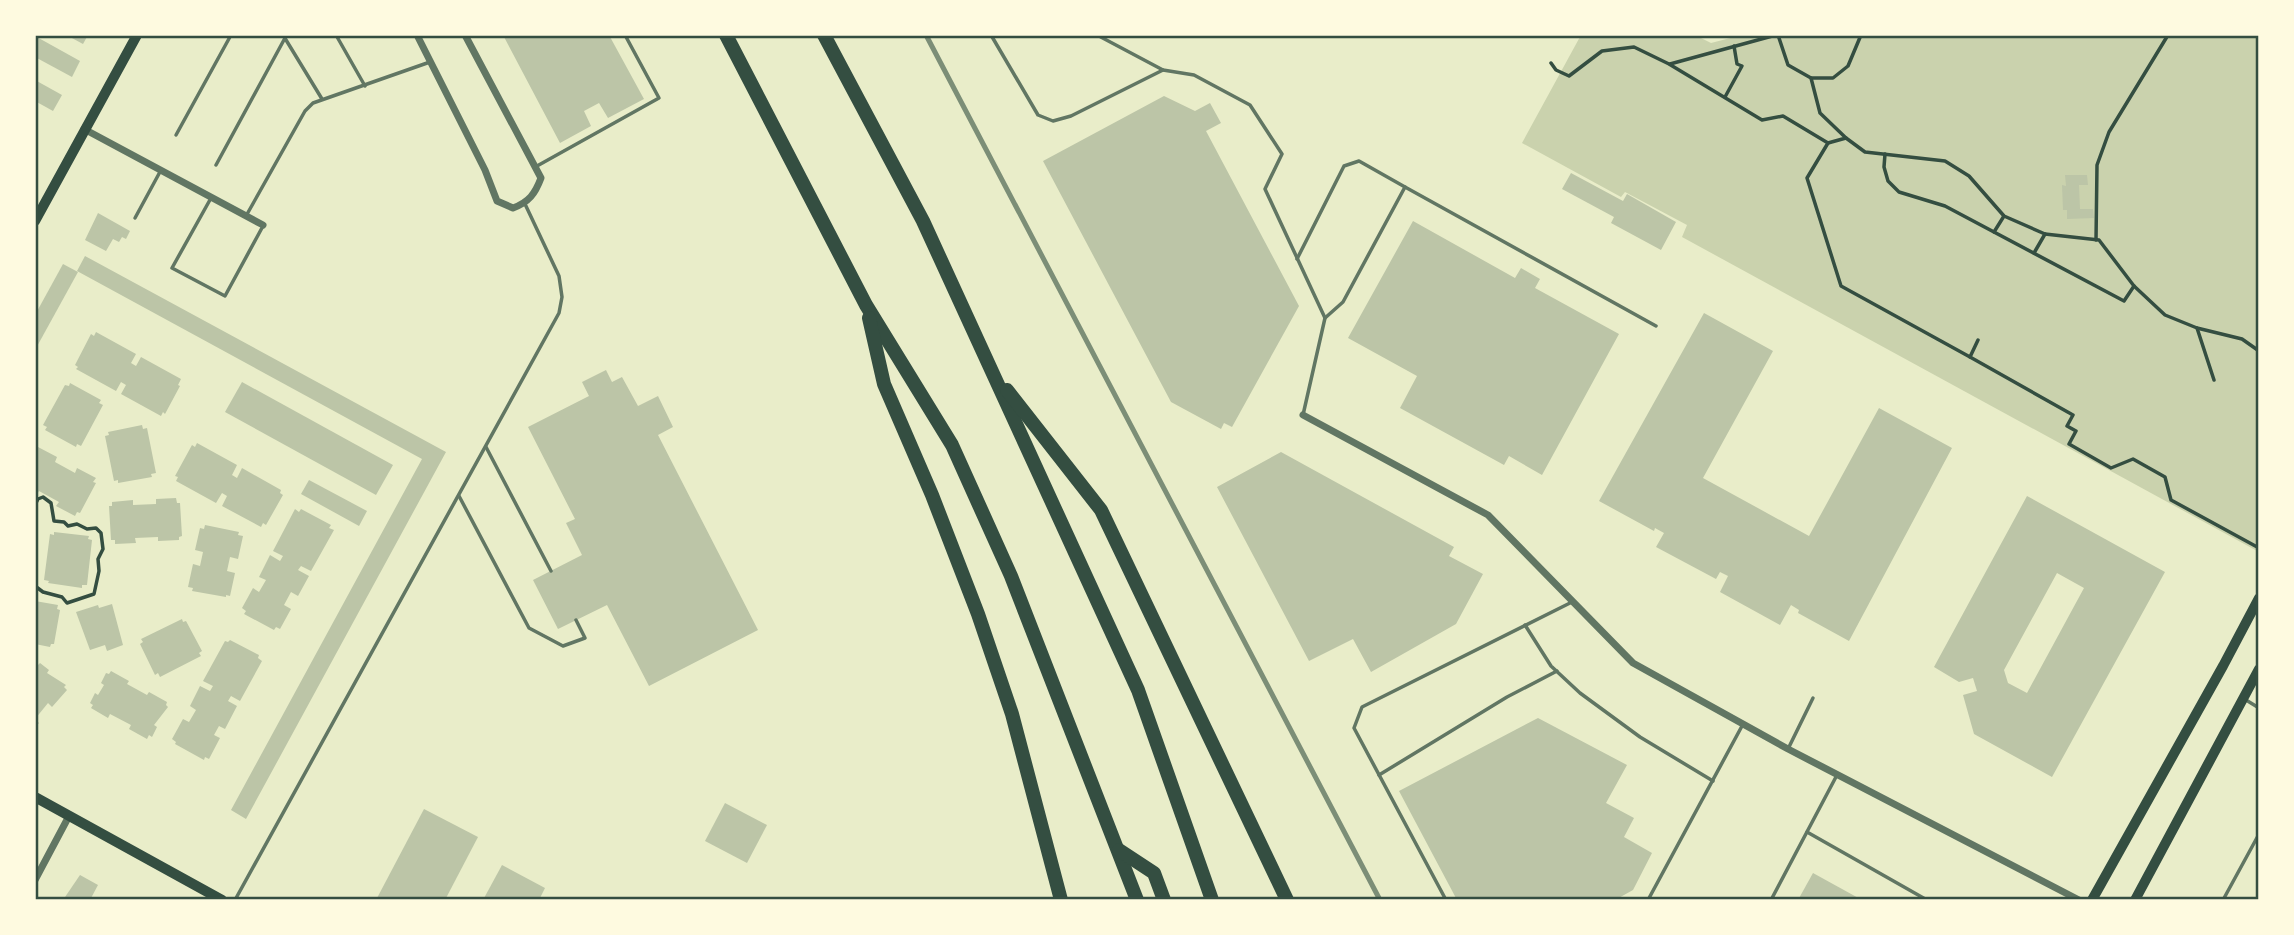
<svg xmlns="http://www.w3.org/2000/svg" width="2294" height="935" viewBox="0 0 2294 935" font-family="Jost,sans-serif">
  <rect width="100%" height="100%" fill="#e9edc9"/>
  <!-- green -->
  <polygon fill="#cad2ad" points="1581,35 1695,35 1711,43 1742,35 2259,35 2259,552 1682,237 1687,225 1625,192 1621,197 1522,143"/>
  <!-- building -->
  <g fill="#bcc5a7" fill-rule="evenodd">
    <polygon points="71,35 88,35 83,44 70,37"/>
    <polygon points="503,35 609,35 644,99 608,118 599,103 584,111 591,126 560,143"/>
    <polygon points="35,36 80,61 72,77 35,57"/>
    <polygon points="35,80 62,95 53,111 35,101"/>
    <polygon points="1164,96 1195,111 1210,103 1221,123 1206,131 1299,306 1232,427 1224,423 1221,429 1171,402 1043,161"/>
    <polygon points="1571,173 1623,201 1627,194 1676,222 1661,250 1611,223 1614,217 1562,189"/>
    <polygon points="2065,175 2087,175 2088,185 2079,185 2080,209 2093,209 2094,218 2067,219 2067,210 2063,210 2062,185 2066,186"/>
    <polygon points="98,213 130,231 126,239 122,237 119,242 113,239 106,251 85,240"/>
    <polygon points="1413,221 1515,278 1521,268 1540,279 1535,288 1619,334 1542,475 1509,456 1504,465 1400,408 1417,376 1348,338"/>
    <polygon points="85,256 446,452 246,819 231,810 422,459 77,271"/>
    <polygon points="63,264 78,272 35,350 35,315"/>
    <polygon points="1704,313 1773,351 1703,478 1809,536 1879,408 1952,448 1849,641 1798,613 1799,610 1791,605 1780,625 1720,592 1728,576 1720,572 1716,579 1656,547 1664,533 1655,528 1654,531 1599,501"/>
    <polygon points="96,332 136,354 131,363 136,366 141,357 181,379 178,385 180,386 165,414 163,412 161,416 121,394 126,385 121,382 116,391 76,369 78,367 75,365 91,334 94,336"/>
    <polygon points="606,370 612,382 622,377 638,406 658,396 673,427 658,435 758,630 649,686 607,605 558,629 533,580 582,555 566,523 575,519 528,427 589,396 582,382"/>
    <polygon points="242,382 393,465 376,495 225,412"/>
    <polygon points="70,383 101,400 99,403 103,405 81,446 77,444 76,447 45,430 47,427 43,425 65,385 69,386"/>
    <polygon points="142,425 143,429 147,428 156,473 151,474 152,477 118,483 118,480 114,481 105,436 109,435 108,432"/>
    <polygon points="197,443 237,465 232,475 237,478 242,468 281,490 280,493 283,495 266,525 263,523 261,527 222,506 227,496 222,493 216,503 176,481 178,477 175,476 192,445 195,447"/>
    <polygon points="38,447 57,457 55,462 75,473 77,468 96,478 93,482 96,483 80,513 77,512 75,516 56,506 59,502 39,491 35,498 35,451"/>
    <polygon points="1281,452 1454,547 1449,556 1483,574 1456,624 1371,672 1353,639 1309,661 1217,487"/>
    <polygon points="309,480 367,511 359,526 301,494"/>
    <path d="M2027 496 2165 572 2052 777 1974 734 1963 695 1977 691 1973 678 1959 682 1934 667ZM2057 573 2084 588 2027 693 2008 683 2004 670Z"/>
    <polygon points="176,498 177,503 180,503 182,536 179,537 179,540 158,541 158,537 135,538 136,543 115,544 115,540 111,540 109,506 112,506 112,502 133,500 133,505 156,504 156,499"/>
    <polygon points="295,509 299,512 301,509 331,525 329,528 334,530 311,571 301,566 298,570 309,576 298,596 291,592 284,605 291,609 280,629 276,627 274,630 244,614 246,611 242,608 253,588 259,592 266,580 259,577 270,555 280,561 283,556 273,551"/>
    <polygon points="205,525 239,532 238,535 243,536 238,559 230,557 227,571 235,573 230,596 226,595 226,597 192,591 193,588 188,587 193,564 200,566 203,552 195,550 200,528 204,529"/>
    <polygon points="54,532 89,536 88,539 92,540 87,585 82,585 82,588 48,583 49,581 44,580 50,534 54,535"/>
    <polygon points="35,601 58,605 57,609 60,610 54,644 51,644 50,647 35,644"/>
    <polygon points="112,604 123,645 107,651 105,645 90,650 76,612 98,605 99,608"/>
    <polygon points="182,619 183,622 186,621 202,651 199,653 201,656 160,677 158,673 155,675 140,644 143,642 141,639"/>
    <polygon points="230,640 259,655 258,658 262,661 240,701 231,696 228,701 237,706 225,729 219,726 214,735 220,738 209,759 205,757 204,760 175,744 176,742 172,739 183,719 189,722 196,710 190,706 200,686 210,691 213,686 203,681 225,641 228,642"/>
    <polygon points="35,663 38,665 40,663 49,670 47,673 66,685 64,687 67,690 52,707 48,703 35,719 39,723 35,728"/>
    <polygon points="111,671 129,681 127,684 147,695 149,692 167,702 166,705 168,707 154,725 157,727 152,737 149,735 147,739 129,729 131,725 110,714 108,718 91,708 93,705 90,703 95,693 98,695 104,685 101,683 106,673 109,674"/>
    <polygon points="1538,718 1627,765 1606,803 1634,818 1624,837 1652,853 1633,890 1615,900 1457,900 1399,791"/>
    <polygon points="725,803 767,825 747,863 705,841"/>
    <polygon points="424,809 478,837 445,900 376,900"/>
    <polygon points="502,865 545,888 539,900 483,900"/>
    <polygon points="1813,873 1862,900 1798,900"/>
    <polygon points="80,875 98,885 90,900 63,900"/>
  </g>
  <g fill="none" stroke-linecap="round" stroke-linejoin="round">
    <!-- path -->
    <g stroke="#344e41" stroke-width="3.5">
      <polyline points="1778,35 1788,65 1811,78 1820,113 1846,138 1828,143"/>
      <polyline points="1551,63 1556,70 1569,76 1602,51 1634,47 1669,64 1762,120 1783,116 1828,143 1807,178 1841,286 1970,357 1978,340"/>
      <polyline points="1670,64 1776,35"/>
      <polyline points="1811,78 1833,78 1848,66 1861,35"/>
      <polyline points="1725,97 1742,66 1737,64 1734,46"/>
      <polyline points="1846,138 1865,152 1945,161 1969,176 2004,216 2045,234 2099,240 2134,286 2165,315 2197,328 2214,380"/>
      <polyline points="1885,154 1884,167 1888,181 1899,192 1945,206 2124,301 2134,286"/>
      <polyline points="1994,232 2004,216"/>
      <polyline points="2096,240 2097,165 2109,132 2168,35"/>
      <polyline points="2034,253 2045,234"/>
      <polyline points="2197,328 2242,339 2259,351"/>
      <polyline points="1970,357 2073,415 2067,426 2076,431 2069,444 2111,468 2133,459 2165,477 2171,500 2259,548"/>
      <polyline points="35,505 38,499 43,497 51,503 54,521 64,522 68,526 77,524 87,529 96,528 101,533 103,549 98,559 99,571 94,594 67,603 62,597 43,592 35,586"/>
    </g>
    <!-- service -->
    <g stroke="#617663" stroke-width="3.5">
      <polyline points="283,35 322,99"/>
      <polyline points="336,35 365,86"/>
      <polyline points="991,35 1038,115 1053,121 1071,116 1163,70"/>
      <polyline points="1097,35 1163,70 1194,75 1250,105 1282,154 1265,189 1325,318 1303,415"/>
      <polyline points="176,135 231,35"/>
      <polyline points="216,165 285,38"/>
      <polyline points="537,166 659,98 625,35"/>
      <polyline points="211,198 172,268 225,296 263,226"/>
      <polyline points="246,216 305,111 313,103 430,62"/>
      <polyline points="135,218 161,170"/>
      <polyline points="1297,259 1344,166 1359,161 1405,187"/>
      <polyline points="1325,318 1343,302 1405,187 1656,326"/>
      <polyline points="486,447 551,571"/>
      <polyline points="459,496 529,628 563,646 585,638 576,620"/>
      <polyline points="1525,625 1551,666 1580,693 1640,737 1713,781"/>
      <polyline points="2246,700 2259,708"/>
      <polyline points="1788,749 1813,698"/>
      <polyline points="1379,775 1507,697 1557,671"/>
      <polyline points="1807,832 1927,900"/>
      <polyline points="235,900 559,313 562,297 559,276 525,204"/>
      <polyline points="1446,900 1354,728 1362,707 1572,602"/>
      <polyline points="1648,900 1742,726"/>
      <polyline points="1771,900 1837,775"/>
      <polyline points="2223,900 2259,834"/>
    </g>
    <!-- minor -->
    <g stroke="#617663" stroke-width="7">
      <path d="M417 35 485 170 497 201 513 208C529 202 535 194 541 178L465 35"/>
      <polyline points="84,129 263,225"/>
      <polyline points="1303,415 1488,515 1633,663 1788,749 2079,900"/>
      <polyline points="35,880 69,816"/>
    </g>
    <!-- secondary -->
    <g stroke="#344e41" stroke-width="10">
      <polyline points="35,221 137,35"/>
      <polyline points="35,797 222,900"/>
      <polyline points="2092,900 2223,666 2259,598"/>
      <polyline points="2135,900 2259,669"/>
    </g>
    <!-- motorway -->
    <g stroke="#344e41" stroke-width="14">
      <polyline points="726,35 866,305 952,445 1011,576 1137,900"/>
      <polyline points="824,35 923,221 1138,690 1212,900"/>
      <polyline points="869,318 884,384 932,495 978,614 1012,714 1061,900"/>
      <polyline points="1007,390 1101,510 1287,900"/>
      <polyline points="1119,850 1154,873 1164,900"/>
    </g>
    <!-- rail -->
    <polyline stroke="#7c8e77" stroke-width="5" points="926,35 1380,900"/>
  </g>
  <!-- border -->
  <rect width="2294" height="935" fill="none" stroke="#fefae0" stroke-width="74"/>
  <rect x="37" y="37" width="2220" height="861" fill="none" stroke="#344e41" stroke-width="2.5"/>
</svg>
